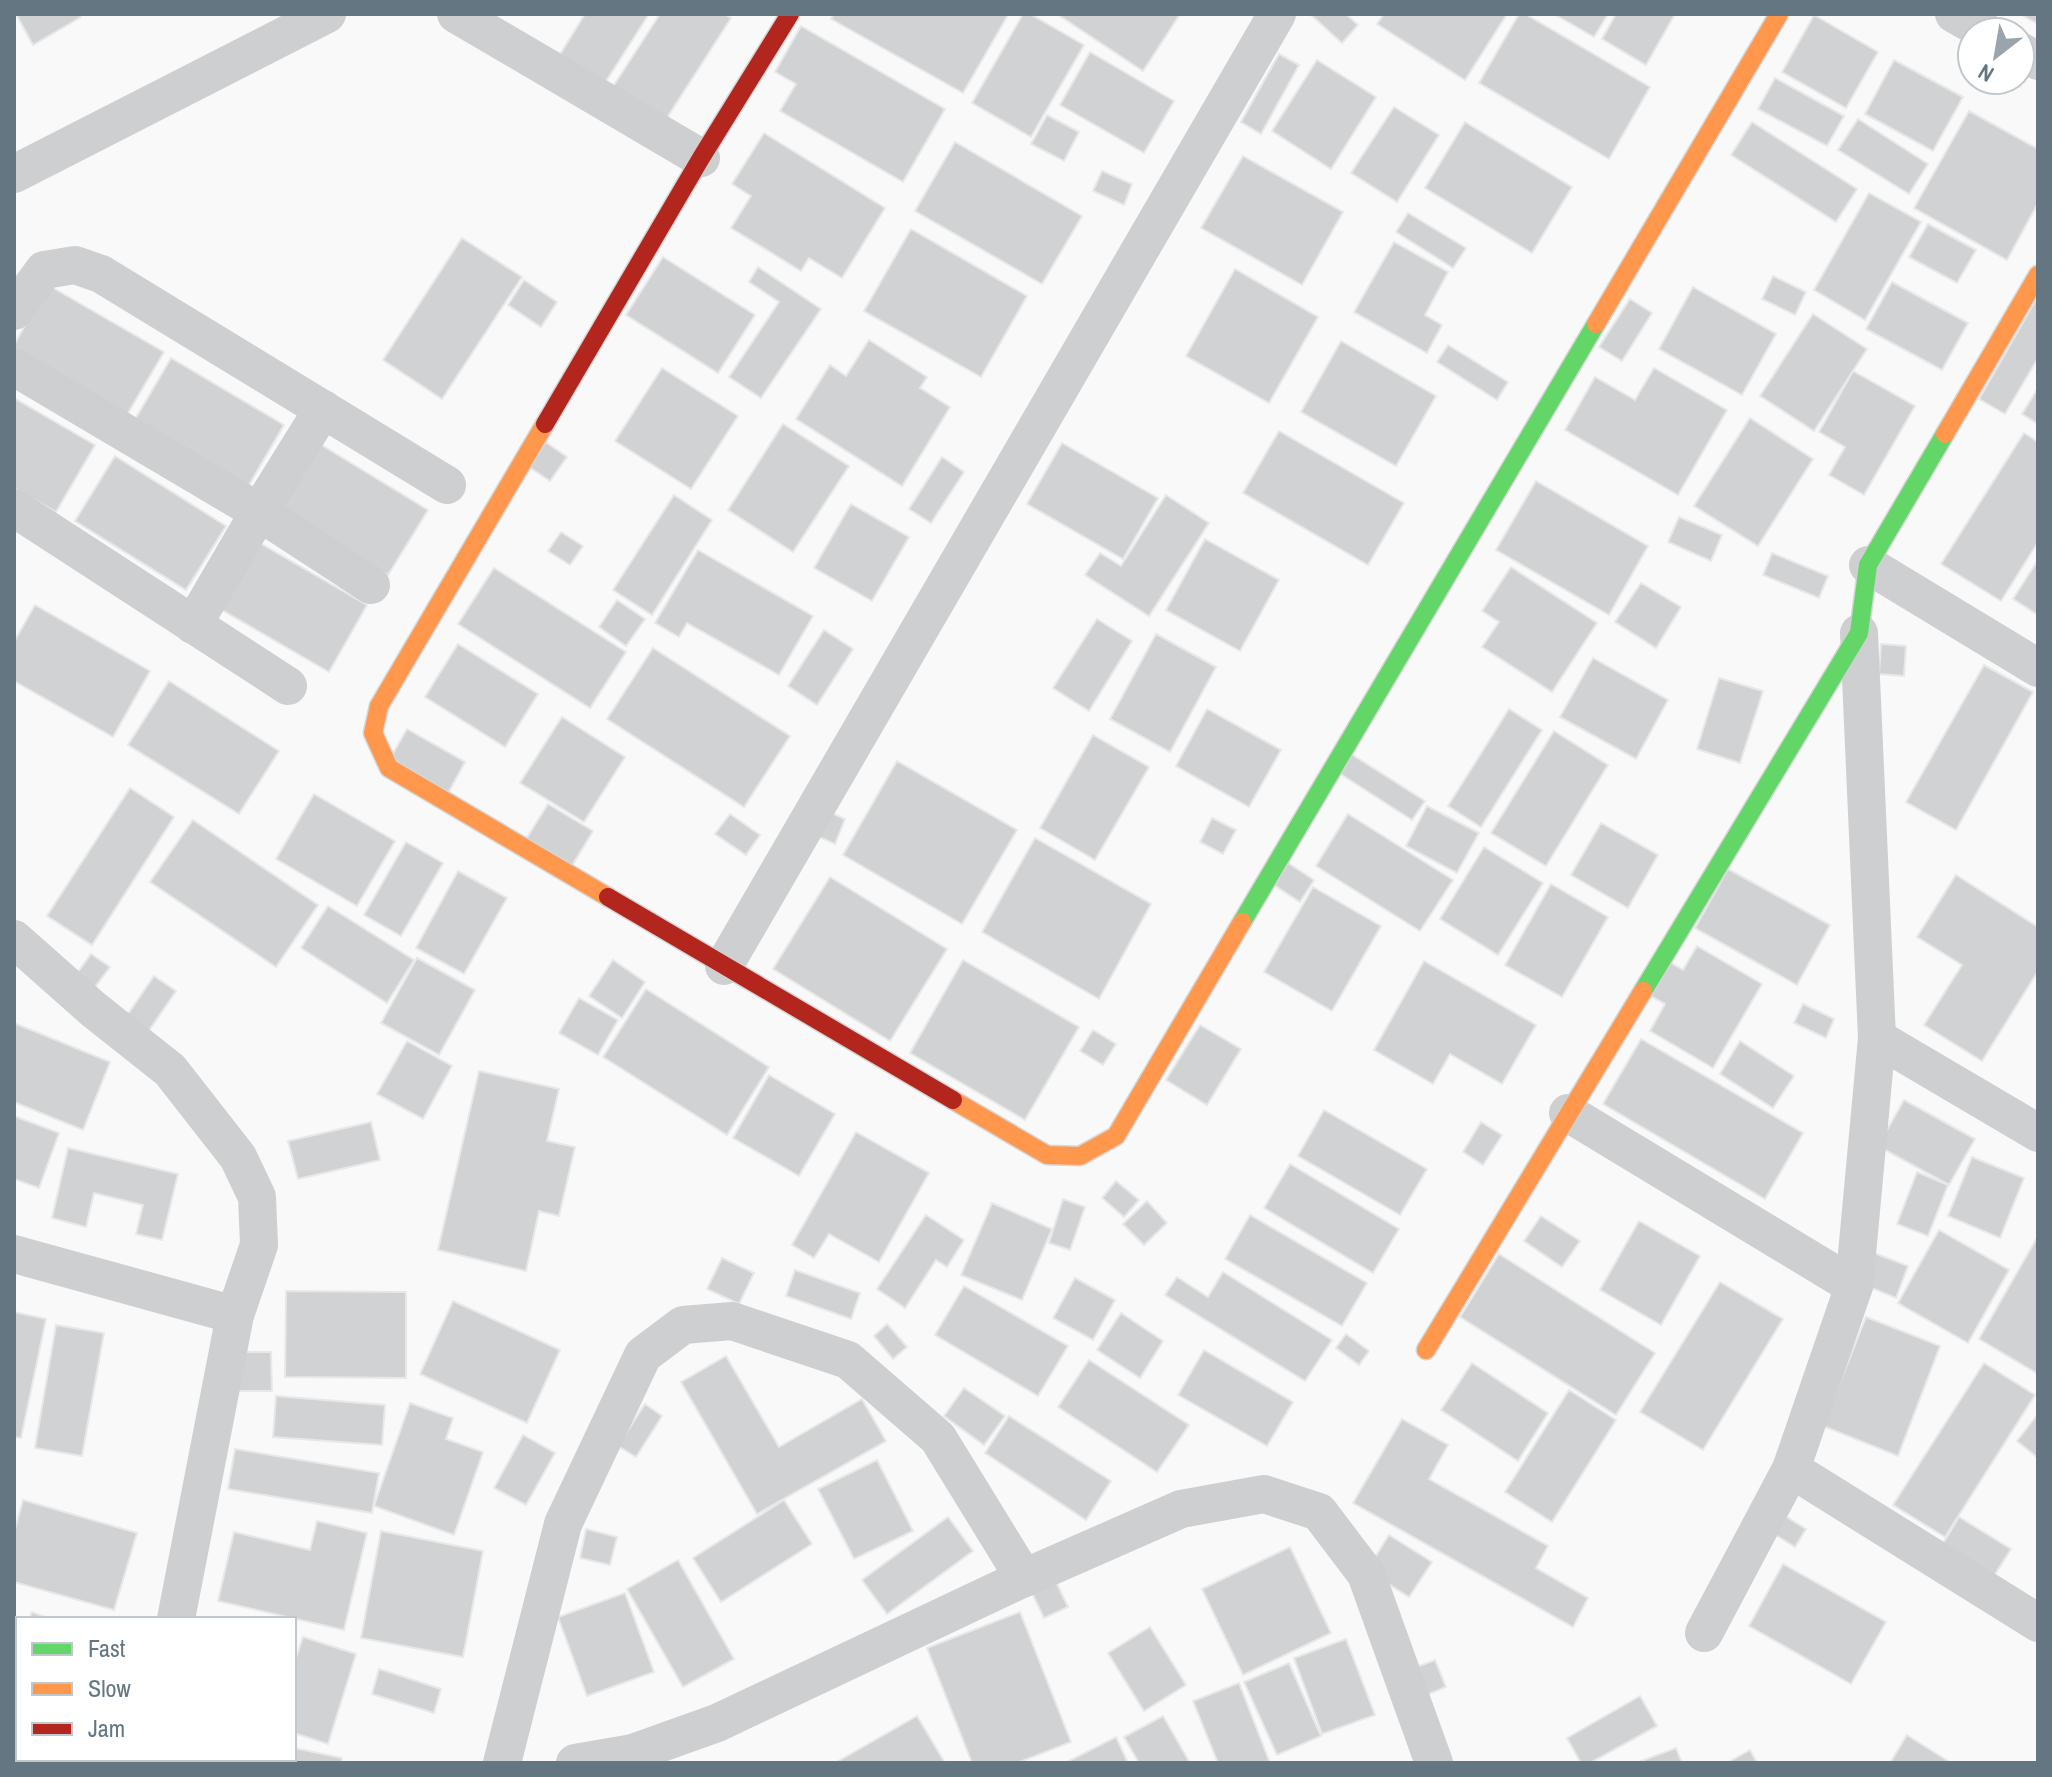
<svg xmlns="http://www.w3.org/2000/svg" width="2052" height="1777" viewBox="0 0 2052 1777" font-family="'Archivo Narrow',sans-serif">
  <rect width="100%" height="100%" fill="#f9f9f9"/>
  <!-- building -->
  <g fill="#d0d2d3" stroke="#e8e8e8" stroke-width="2">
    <polygon points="16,14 79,14 81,17 33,45"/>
    <polygon points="585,14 649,14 601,89 556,61"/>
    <polygon points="660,14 724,14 731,18 661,127 609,93"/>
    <polygon points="834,14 1006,14 1008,15 963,93 831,19"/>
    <polygon points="1023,14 1030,14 1084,45 1031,137 972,103"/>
    <polygon points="1057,14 1180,14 1143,71"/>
    <polygon points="1310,14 1346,14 1358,25 1342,43"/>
    <polygon points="1384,14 1507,14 1465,80 1377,24"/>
    <polygon points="1519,14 1525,14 1650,87 1609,159 1479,83"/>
    <polygon points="1554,14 1608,14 1594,37"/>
    <polygon points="1616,14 1675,14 1646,65 1602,39"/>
    <polygon points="2020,14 2038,14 2038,24"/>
    <polygon points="1814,15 1878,52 1846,108 1782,72"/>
    <polygon points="801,26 945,109 903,182 780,111 796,84 775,72"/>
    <polygon points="1090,52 1174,101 1144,153 1060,105"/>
    <polygon points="1279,54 1299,65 1261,134 1241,122"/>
    <polygon points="1317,60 1376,97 1331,169 1272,131"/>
    <polygon points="1894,60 1963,97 1933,151 1865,114"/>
    <polygon points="1775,78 1844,116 1827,146 1758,109"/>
    <polygon points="1394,107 1439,135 1397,202 1351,173"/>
    <polygon points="1969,111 2038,149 2038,203 2007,260 1914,208"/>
    <polygon points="1047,115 1079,132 1064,161 1031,144"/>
    <polygon points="1858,119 1928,164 1909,194 1838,150"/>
    <polygon points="1465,122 1572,187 1532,253 1425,188"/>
    <polygon points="1752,122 1857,189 1836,222 1731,155"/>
    <polygon points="764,133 885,208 842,278 809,258 801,271 731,228 751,196 732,184"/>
    <polygon points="955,142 1082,216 1042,284 915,211"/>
    <polygon points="1243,156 1343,212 1302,285 1201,228"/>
    <polygon points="1102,171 1132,184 1124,205 1093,191"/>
    <polygon points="1869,193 1921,222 1865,320 1814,290"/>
    <polygon points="1408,213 1466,248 1453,268 1396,232"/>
    <polygon points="1928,224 1976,250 1957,283 1909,257"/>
    <polygon points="911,229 1027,296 981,377 864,311"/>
    <polygon points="462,238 522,277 442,399 383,360"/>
    <polygon points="1394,242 1448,272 1425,315 1442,325 1427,353 1354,312"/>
    <polygon points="663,257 755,315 718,373 626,315"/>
    <polygon points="758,267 821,309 761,398 729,377 779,302 749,282"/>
    <polygon points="1235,269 1318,317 1269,403 1186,356"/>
    <polygon points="1773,276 1806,292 1795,315 1762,299"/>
    <polygon points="524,280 557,302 541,327 508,305"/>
    <polygon points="1892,282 1968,323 1942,370 1866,329"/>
    <polygon points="48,285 164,352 125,418 14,355 14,345"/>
    <polygon points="1693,287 1776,334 1742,395 1659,349"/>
    <polygon points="2038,296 2038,358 2005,414 1979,399"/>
    <polygon points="1630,299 1652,313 1622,361 1599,347"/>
    <polygon points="1813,314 1867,349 1814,431 1760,396"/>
    <polygon points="869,340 927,377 920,388 950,407 902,486 796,419 830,365 846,376"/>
    <polygon points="1341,341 1436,396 1396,466 1301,412"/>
    <polygon points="1448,345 1508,382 1497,400 1437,362"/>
    <polygon points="171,358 284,425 246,490 133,423"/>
    <polygon points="662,368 738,416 691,489 615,441"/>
    <polygon points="1654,368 1727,410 1678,495 1565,430 1595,377 1635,400"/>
    <polygon points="1853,371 1915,406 1864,495 1829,475 1845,447 1819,432"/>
    <polygon points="2038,388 2038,424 2022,414"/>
    <polygon points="14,398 95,445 56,512 14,488"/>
    <polygon points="1750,418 1813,459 1758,546 1694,506"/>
    <polygon points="783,424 849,466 793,552 728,510"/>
    <polygon points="1279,431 1404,503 1368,565 1243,493"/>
    <polygon points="2024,433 2038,442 2038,542 2001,601 1941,564"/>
    <polygon points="315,441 428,510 388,575 275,506"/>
    <polygon points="544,441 567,457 550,481 526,465"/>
    <polygon points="1062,443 1158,498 1123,559 1027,504"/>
    <polygon points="115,456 226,526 186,590 75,521"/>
    <polygon points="942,457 964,472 931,523 909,509"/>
    <polygon points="1536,481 1648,546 1609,615 1496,550"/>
    <polygon points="674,495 712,520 652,615 613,590"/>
    <polygon points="1166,495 1209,523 1149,616 1085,575 1100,553 1121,566"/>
    <polygon points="851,504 909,537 872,601 814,568"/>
    <polygon points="1679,517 1722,535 1711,561 1668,542"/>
    <polygon points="561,532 583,546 570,565 548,551"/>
    <polygon points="253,539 367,605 329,672 215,606"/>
    <polygon points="1205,539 1279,580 1240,651 1166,610"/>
    <polygon points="698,550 813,616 779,675 687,623 679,637 655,623"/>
    <polygon points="1772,553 1828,576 1819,598 1763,575"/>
    <polygon points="2038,560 2038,615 2013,599"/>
    <polygon points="1511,567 1597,623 1552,692 1482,647 1499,622 1482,611"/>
    <polygon points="494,568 626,652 590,708 458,624"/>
    <polygon points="1641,583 1681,607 1656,648 1615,622"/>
    <polygon points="617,600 645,619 626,646 599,627"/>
    <polygon points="35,605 150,671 113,737 14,681 14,642"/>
    <polygon points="1097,619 1132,641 1089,711 1053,688"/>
    <polygon points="824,630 853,649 817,705 788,686"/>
    <polygon points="1156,634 1216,667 1170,752 1110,719"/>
    <polygon points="458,644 538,694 505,747 425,697"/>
    <polygon points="1881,644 1906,646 1904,676 1879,674"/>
    <polygon points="653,648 790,736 744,807 607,719"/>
    <polygon points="1593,658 1668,700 1636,759 1560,717"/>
    <polygon points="1984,665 2033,692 1956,830 1906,802"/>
    <polygon points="1719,678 1763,691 1740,763 1697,749"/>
    <polygon points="169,681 279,751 239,814 128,745"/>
    <polygon points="1207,709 1281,750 1249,807 1176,766"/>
    <polygon points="1509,709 1542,730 1481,827 1448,806"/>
    <polygon points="562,717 625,757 584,822 520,783"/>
    <polygon points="407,729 465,762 447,795 388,762"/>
    <polygon points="1554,731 1608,765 1546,866 1491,833"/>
    <polygon points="1093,735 1149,767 1095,860 1040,828"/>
    <polygon points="1351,754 1425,801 1412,820 1339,773"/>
    <polygon points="897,761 1017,830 962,924 843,855"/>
    <polygon points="130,788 174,817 92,945 47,916"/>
    <polygon points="314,794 395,841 357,906 276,859"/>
    <polygon points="548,804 593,831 570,869 525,841"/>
    <polygon points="1427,806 1479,833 1457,873 1406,846"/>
    <polygon points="821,808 845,819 835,844 810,833"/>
    <polygon points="730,814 760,835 746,855 715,834"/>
    <polygon points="1348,814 1453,880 1420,931 1316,866"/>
    <polygon points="1212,818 1236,830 1223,854 1200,842"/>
    <polygon points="193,820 318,905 276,967 150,882"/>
    <polygon points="1601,823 1658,855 1628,908 1571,875"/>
    <polygon points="1035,838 1151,904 1099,999 982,932"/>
    <polygon points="406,842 443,863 401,936 364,915"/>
    <polygon points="1484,847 1543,883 1498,955 1440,919"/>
    <polygon points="1288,863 1314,880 1300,902 1274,885"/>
    <polygon points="1728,869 1830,925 1797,985 1695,928"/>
    <polygon points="458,871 507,898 464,974 416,948"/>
    <polygon points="1956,875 2038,927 2038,971 1982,1061 1924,1025 1962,965 1917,937"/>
    <polygon points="830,877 947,949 890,1041 773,969"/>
    <polygon points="1551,884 1608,917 1562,997 1505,965"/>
    <polygon points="1313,887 1381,926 1332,1011 1264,972"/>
    <polygon points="328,906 414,960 387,1003 301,948"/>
    <polygon points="1697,946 1762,984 1713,1068 1650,1031 1665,1004 1647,994 1666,960 1683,970"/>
    <polygon points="91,954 110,967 91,992 73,979"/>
    <polygon points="417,958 475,990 439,1055 381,1023"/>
    <polygon points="613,960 645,982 622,1018 589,996"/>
    <polygon points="963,960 1079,1027 1025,1120 910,1053"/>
    <polygon points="1424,961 1536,1025 1502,1084 1450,1054 1433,1084 1374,1050"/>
    <polygon points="154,976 176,991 148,1032 126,1017"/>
    <polygon points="646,989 769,1067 727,1135 603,1057"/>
    <polygon points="579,998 618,1020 598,1055 559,1033"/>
    <polygon points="1803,1004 1834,1019 1826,1038 1794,1023"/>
    <polygon points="14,1023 110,1062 83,1130 14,1102"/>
    <polygon points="1200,1025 1241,1049 1207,1105 1166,1080"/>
    <polygon points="1093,1030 1116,1044 1103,1065 1080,1051"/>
    <polygon points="1641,1039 1803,1133 1765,1199 1603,1104"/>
    <polygon points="407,1041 452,1066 423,1119 377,1094"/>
    <polygon points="1740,1041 1794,1076 1773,1108 1720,1074"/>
    <polygon points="479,1071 559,1089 547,1141 575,1147 559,1216 539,1211 526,1271 438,1250"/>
    <polygon points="769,1075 835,1114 799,1176 733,1138"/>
    <polygon points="1904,1100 1975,1139 1949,1185 1878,1146"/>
    <polygon points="1324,1110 1427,1169 1400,1215 1298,1156"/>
    <polygon points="14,1116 59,1133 39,1188 14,1179"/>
    <polygon points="371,1122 380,1160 298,1179 288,1141"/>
    <polygon points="1481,1122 1502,1135 1483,1165 1463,1152"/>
    <polygon points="856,1132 929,1173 879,1262 829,1234 814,1258 792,1245"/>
    <polygon points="68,1148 178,1174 162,1240 136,1234 143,1205 94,1193 86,1227 52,1218"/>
    <polygon points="1972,1157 2024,1178 2000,1238 1948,1216"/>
    <polygon points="1290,1164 1399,1229 1373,1273 1264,1208"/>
    <polygon points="1917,1172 1948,1185 1928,1236 1897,1224"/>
    <polygon points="1116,1181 1139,1200 1124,1217 1102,1198"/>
    <polygon points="1063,1199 1085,1207 1070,1250 1049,1243"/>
    <polygon points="1147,1201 1167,1223 1144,1245 1123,1224"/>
    <polygon points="992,1203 1052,1229 1022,1300 961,1275"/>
    <polygon points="926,1215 964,1240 947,1267 936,1260 905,1308 877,1289"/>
    <polygon points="1250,1215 1367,1283 1342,1326 1225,1259"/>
    <polygon points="1541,1216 1580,1241 1562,1267 1524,1241"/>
    <polygon points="1639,1221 1700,1256 1661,1325 1600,1290"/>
    <polygon points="1939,1230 2009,1270 1968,1343 1898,1303"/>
    <polygon points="2038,1236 2038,1374 1979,1339"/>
    <polygon points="1874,1253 1908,1266 1896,1298 1862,1284"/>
    <polygon points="1499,1254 1655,1353 1616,1415 1460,1317"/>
    <polygon points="722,1258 754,1273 739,1304 707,1289"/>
    <polygon points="795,1270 860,1293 851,1319 786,1296"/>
    <polygon points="1223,1272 1332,1340 1305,1381 1165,1295 1177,1277 1208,1297"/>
    <polygon points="1075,1278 1115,1300 1093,1340 1053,1318"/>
    <polygon points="1720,1282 1783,1319 1703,1450 1640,1412"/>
    <polygon points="964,1286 1068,1346 1038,1396 935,1335"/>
    <polygon points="286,1291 406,1292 406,1378 285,1377"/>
    <polygon points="453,1301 560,1350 527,1423 420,1374"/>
    <polygon points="14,1312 46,1319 21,1438 14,1437"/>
    <polygon points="1121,1313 1163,1341 1140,1378 1097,1350"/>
    <polygon points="1866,1317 1940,1346 1898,1456 1823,1426"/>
    <polygon points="887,1324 907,1347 893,1359 874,1336"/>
    <polygon points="56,1325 104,1333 82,1456 35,1448"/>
    <polygon points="1346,1334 1369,1351 1359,1365 1336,1348"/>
    <polygon points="1204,1350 1293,1402 1267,1446 1178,1395"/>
    <polygon points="237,1352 271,1352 272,1391 238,1391"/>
    <polygon points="726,1356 779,1447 862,1399 886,1441 757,1514 681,1382"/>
    <polygon points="1089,1360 1189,1425 1157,1472 1058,1407"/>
    <polygon points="1472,1363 1548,1413 1518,1461 1441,1410"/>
    <polygon points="1984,1363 2035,1395 1945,1537 1893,1505"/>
    <polygon points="964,1388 1005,1416 984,1445 944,1416"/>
    <polygon points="1569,1390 1616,1420 1552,1522 1505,1492"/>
    <polygon points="276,1396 385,1405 382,1445 273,1437"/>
    <polygon points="410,1403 453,1418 446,1439 483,1452 454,1535 374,1506"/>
    <polygon points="645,1404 662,1416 636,1457 618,1446"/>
    <polygon points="2038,1414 2038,1458 2017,1441"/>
    <polygon points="1009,1416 1111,1481 1086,1520 985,1453"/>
    <polygon points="1402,1419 1448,1445 1429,1479 1548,1546 1536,1568 1588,1598 1573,1627 1353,1503"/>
    <polygon points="523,1435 555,1453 526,1505 494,1488"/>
    <polygon points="235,1449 379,1473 372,1513 228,1489"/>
    <polygon points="877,1460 913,1531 854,1559 818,1489"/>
    <polygon points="23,1500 137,1533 114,1610 14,1582 14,1533"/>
    <polygon points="784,1500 812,1544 721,1602 693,1558"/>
    <polygon points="1782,1514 1806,1529 1795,1547 1771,1532"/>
    <polygon points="948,1517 973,1551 887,1614 862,1580"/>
    <polygon points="1959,1517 2011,1549 1990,1582 1939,1550"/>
    <polygon points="317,1521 367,1533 344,1630 218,1601 234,1532 310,1550"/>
    <polygon points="586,1529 617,1537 610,1565 580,1558"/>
    <polygon points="381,1531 483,1551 463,1657 361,1638"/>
    <polygon points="1389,1535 1432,1562 1409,1597 1367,1570"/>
    <polygon points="1290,1547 1331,1633 1243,1675 1202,1589"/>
    <polygon points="678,1560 734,1659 683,1687 627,1589"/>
    <polygon points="1783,1564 1886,1622 1851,1684 1749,1626"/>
    <polygon points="1056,1582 1068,1607 1044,1618 1032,1593"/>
    <polygon points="625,1593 654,1672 587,1696 558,1617"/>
    <polygon points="32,1612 50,1619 29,1619"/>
    <polygon points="1020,1612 1071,1742 1017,1763 972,1763 927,1648"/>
    <polygon points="1150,1627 1186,1685 1144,1711 1108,1653"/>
    <polygon points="303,1637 356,1654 328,1744 294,1733 294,1664"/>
    <polygon points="1346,1639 1375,1715 1322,1734 1294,1658"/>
    <polygon points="18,1647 18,1715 14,1713 14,1657"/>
    <polygon points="1435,1660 1446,1687 1416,1699 1406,1671"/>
    <polygon points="1289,1663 1321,1736 1277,1755 1244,1682"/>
    <polygon points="379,1669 441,1689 434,1713 372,1694"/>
    <polygon points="1239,1683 1270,1763 1218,1763 1193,1701"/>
    <polygon points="1640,1696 1657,1726 1590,1763 1581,1763 1567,1738"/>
    <polygon points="917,1716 945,1763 835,1763"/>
    <polygon points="1163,1716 1190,1763 1139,1763 1124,1737"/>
    <polygon points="1907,1735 1951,1763 1890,1763"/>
    <polygon points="1116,1737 1128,1763 1065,1763"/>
    <polygon points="14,1740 18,1742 18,1759 50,1759 57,1763 14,1763"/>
    <polygon points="294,1748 342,1758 341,1763 281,1763 282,1759 294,1759"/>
    <polygon points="1676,1748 1682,1763 1636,1763"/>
    <polygon points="1750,1750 1757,1763 1727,1763"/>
  </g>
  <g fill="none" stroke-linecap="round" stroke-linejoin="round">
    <defs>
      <g id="fast">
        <polyline points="1242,922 1596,324"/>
        <polyline points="1643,991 1859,633 1868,565 1945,434"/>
      </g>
      <g id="slow">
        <polyline points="1596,324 1779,14"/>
        <polyline points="545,424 379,706 373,733 389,768 608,897"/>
        <polyline points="1945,434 2038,275"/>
        <polyline points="953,1100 1047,1155 1080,1156 1116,1136 1242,922"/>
        <polyline points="1426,1350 1643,991"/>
      </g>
      <g id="jam">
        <polyline points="545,424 701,158 790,14"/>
        <polyline points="608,897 953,1100"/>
      </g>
    </defs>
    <!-- fast casing -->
    <use href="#fast" stroke="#d5d6d7" stroke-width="21"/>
    <!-- slow casing -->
    <use href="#slow" stroke="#d5d6d7" stroke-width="21"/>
    <!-- jam casing -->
    <use href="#jam" stroke="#d5d6d7" stroke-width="21"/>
    <!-- street -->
    <g stroke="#cecfd0" stroke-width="38">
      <polyline points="456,14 701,158"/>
      <polyline points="1954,14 1986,32"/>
      <polyline points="2020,51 2038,61"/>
      <polyline points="14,174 327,14"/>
      <polyline points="14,311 44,270 75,265 101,274 447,485"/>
      <polyline points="14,367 259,512 371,585"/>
      <polyline points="14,508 288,686"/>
      <polyline points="1868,565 2038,668"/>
      <polyline points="193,625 259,512 323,409"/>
      <polyline points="14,939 93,1009 170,1070 238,1157 257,1197 259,1245 235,1315 176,1619"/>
      <polyline points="724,966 1277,14"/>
      <polyline points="1877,1038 2038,1133"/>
      <polyline points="1568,1113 1854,1286"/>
      <polyline points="14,1254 235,1315"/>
      <polyline points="1791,1469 2038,1623"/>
      <polyline points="1704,1633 1791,1469 1854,1286 1877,1038 1859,633"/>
      <polyline points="147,1763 148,1759"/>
      <polyline points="502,1763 563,1524 643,1355 683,1325 732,1321 848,1360 938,1438 1024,1578"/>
      <polyline points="575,1763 633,1753 717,1723 1024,1578 1181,1509 1264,1494 1319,1512 1366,1574 1434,1763"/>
    </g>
    <!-- fast -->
    <use href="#fast" stroke="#63d668" stroke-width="18"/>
    <!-- slow -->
    <use href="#slow" stroke="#ff974d" stroke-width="18"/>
    <!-- jam -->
    <use href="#jam" stroke="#b3261e" stroke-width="18"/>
  </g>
  <!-- border -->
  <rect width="2052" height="1777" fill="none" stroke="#657683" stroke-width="32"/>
  <!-- legend -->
  <rect x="16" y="1617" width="280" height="144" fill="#ffffff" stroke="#c1c8cd" stroke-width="2"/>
  <rect x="32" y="1643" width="40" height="12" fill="#63d668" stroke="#c1c8cd" stroke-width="2"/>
  <text x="88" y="1657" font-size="24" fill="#657683">Fast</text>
  <rect x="32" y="1683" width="40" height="12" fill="#ff974d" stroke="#c1c8cd" stroke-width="2"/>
  <text x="88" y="1697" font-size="24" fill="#657683">Slow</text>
  <rect x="32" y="1723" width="40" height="12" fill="#b3261e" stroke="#c1c8cd" stroke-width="2"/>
  <text x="88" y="1737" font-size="24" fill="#657683">Jam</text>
  <!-- north arrow -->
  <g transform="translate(1996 56) rotate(211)"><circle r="38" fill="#ffffff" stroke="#c1c8cd" stroke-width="2"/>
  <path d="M0-6L14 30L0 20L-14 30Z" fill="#99a4ac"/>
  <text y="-12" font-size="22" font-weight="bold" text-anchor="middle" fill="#657683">N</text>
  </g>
</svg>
